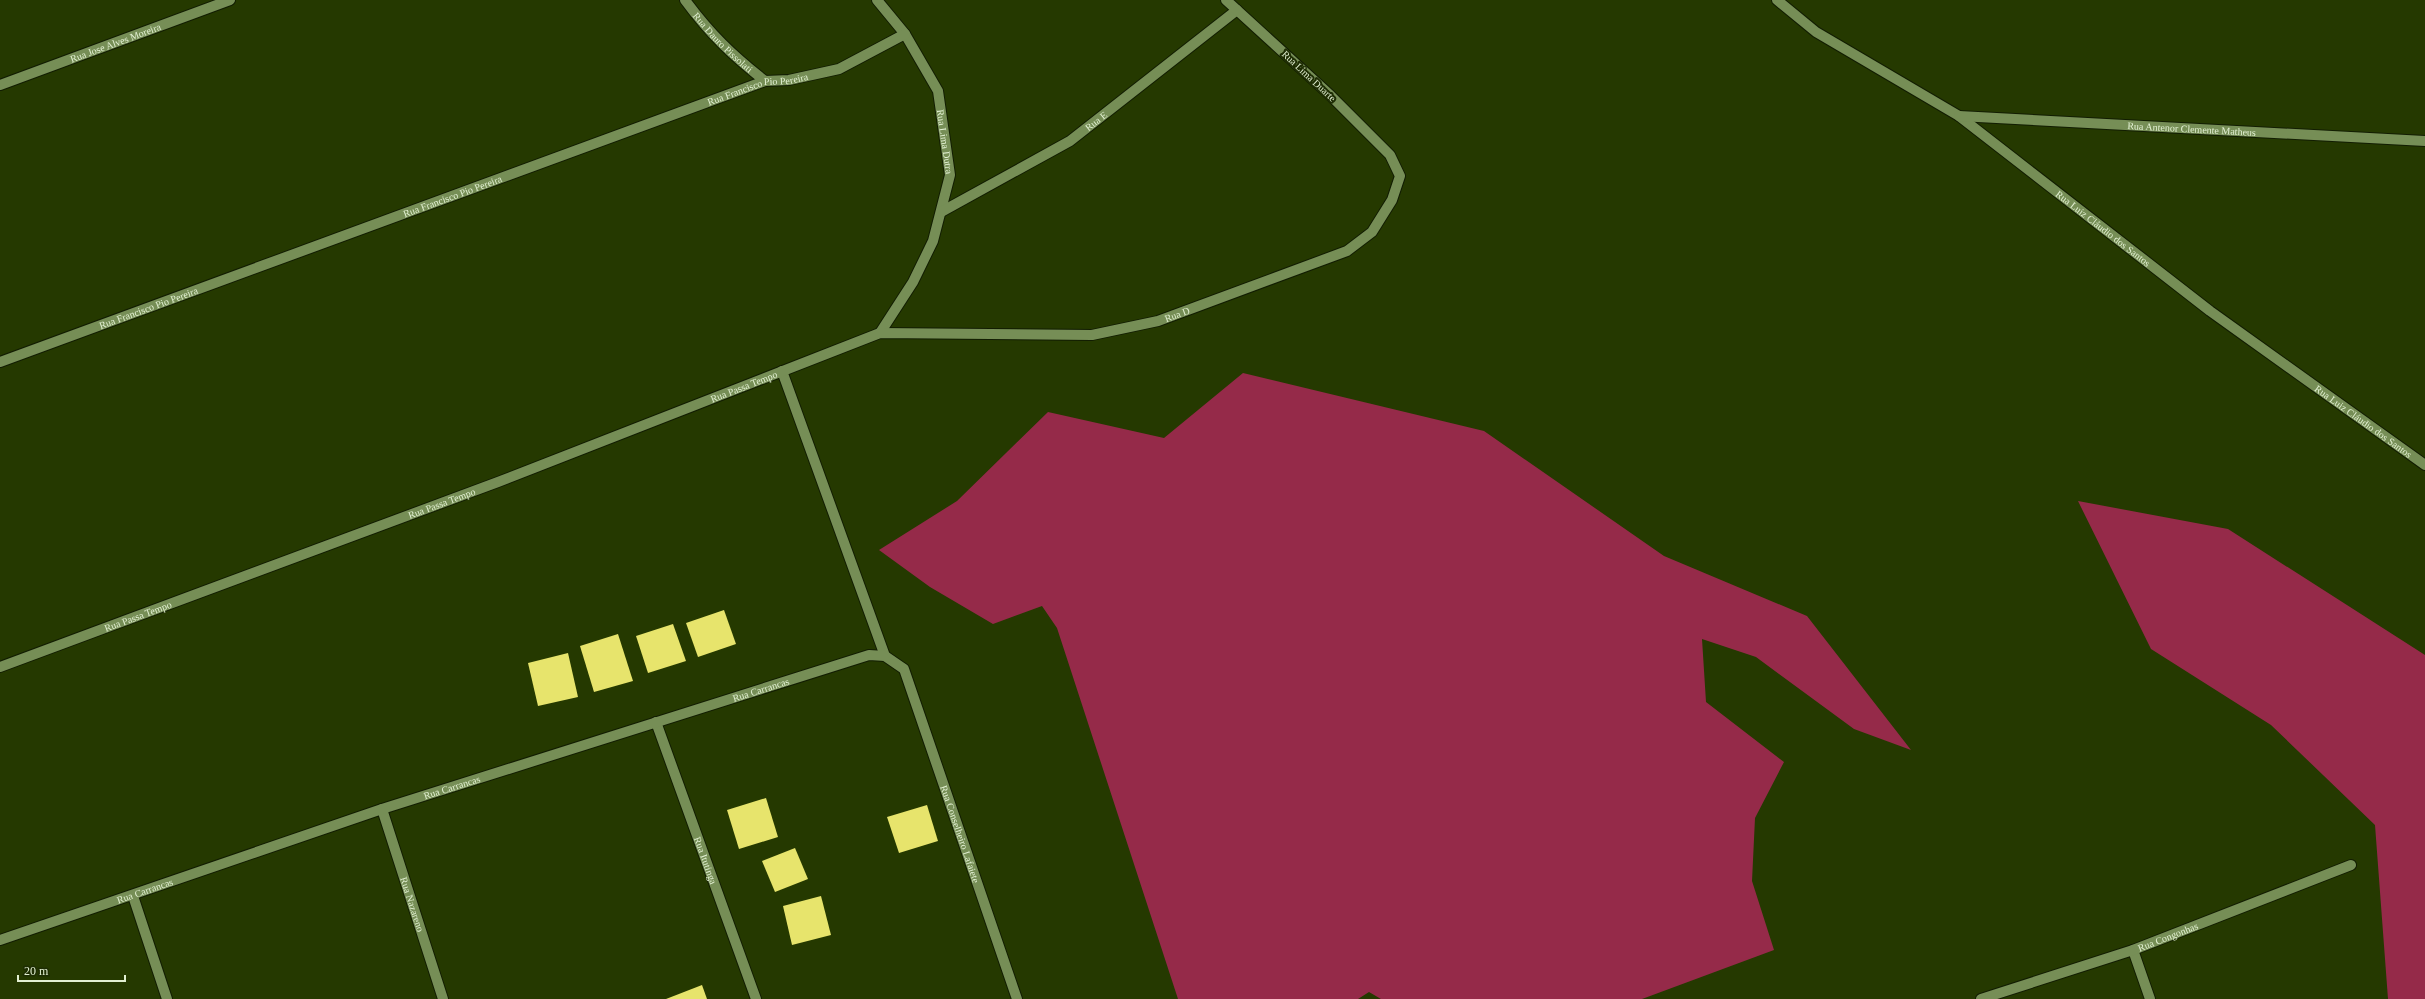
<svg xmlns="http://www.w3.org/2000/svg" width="2425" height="999" viewBox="0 0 2425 999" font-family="'Times New Roman',serif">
  <rect width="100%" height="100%" fill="#253900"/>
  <g fill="#952a49">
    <polygon points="1243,373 1484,431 1664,556 1807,616 1911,750 1854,729 1756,657 1702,639 1706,702 1784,762 1755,818 1752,881 1774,950 1642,999 1381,999 1369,992 1358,999 1178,999 1057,628 1042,606 993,624 930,587 879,550 957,501 1048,412 1164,438"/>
    <polygon points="2078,501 2228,529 2425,655 2425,999 2388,999 2375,825 2271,725 2151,649"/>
  </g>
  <g fill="#e7e46c">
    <polygon points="724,610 736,644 698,657 686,623"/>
    <polygon points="673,624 686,661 648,673 636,636"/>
    <polygon points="618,634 633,681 594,692 580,646"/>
    <polygon points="568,653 578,697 538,706 528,663"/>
    <polygon points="766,798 778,837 739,849 727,810"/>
    <polygon points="927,805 938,841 899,853 887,817"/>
    <polygon points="795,848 808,879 775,892 762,861"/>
    <polygon points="821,896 831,935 792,945 783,906"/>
    <polygon points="702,985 707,999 666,999"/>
  </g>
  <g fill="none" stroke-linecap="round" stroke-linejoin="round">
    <defs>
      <g id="minor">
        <path id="s1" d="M 685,0 C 710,34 732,55 765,81"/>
        <path id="s2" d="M 877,0 L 905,34 L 938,91 L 950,175 L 933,241 L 913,282 L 880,333"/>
        <path id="s3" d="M 1777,0 L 1816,32 L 1959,116 L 2210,311 L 2425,465"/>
        <path id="s4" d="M 0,85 L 230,0"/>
        <path id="s5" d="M 1959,116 L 2425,141"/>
        <path id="s6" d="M 941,212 L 1070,141 L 1237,10"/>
        <path id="s7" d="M 0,362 L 765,81 L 789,80 L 839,69 L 905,34"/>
        <polyline points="782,371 885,656"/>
        <path id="s8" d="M 0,667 L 498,482 L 880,333 L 1092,335 L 1158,321 L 1347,251 L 1372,232 L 1392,200 L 1400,176 L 1390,155 L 1330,95 L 1226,0"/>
        <path id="s9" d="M 656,722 L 756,999"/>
        <path id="s10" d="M 382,809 L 443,999"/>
        <polyline points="133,896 167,999"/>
        <path id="s11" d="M 0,940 L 382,809 L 869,655 L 885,656 L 904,669 L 1017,999"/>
        <polyline points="2133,950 2150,999"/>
        <path id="s12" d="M 1981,999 L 2133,950 L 2351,865"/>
      </g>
    </defs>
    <use href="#minor" stroke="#121d02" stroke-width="12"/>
    <use href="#minor" stroke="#768e56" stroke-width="10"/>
  </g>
  <g text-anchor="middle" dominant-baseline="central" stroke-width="4" stroke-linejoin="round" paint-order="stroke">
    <g font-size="10" fill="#e2f0d2" stroke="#1e2d03">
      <text stroke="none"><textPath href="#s1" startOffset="57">Rua Dauro Pissolati</textPath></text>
      <text stroke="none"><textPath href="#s4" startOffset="123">Rua Jose Alves Moreira</textPath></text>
      <text transform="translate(1309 76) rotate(43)">Rua Lima Duarte</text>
      <text stroke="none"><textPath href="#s7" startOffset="806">Rua Francisco Pio Pereira</textPath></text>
      <text stroke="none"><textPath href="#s6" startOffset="180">Rua E</textPath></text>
      <text stroke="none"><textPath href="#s5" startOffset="233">Rua Antenor Clemente Matheus</textPath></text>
      <text stroke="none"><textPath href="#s2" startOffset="161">Rua Lima Dutra</textPath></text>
      <text stroke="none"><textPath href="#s7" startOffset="482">Rua Francisco Pio Pereira</textPath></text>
      <text stroke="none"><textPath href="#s3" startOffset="399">Rua Luiz Cláudio dos Santos</textPath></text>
      <text stroke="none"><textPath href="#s7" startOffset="158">Rua Francisco Pio Pereira</textPath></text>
      <text stroke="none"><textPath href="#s8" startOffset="1241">Rua D</textPath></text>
      <text stroke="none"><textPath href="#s8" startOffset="795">Rua Passa Tempo</textPath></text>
      <text stroke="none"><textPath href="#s3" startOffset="723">Rua Luiz Cláudio dos Santos</textPath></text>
      <text stroke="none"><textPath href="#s8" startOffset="471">Rua Passa Tempo</textPath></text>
      <text stroke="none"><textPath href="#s8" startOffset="147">Rua Passa Tempo</textPath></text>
      <text stroke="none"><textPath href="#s11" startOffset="801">Rua Carrancas</textPath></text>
      <text stroke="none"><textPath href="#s11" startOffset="477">Rua Carrancas</textPath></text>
      <text stroke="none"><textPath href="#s11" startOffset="1128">Rua Conselheiro Lafaiete</textPath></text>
      <text stroke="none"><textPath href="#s9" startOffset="147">Rua Itutinga</textPath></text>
      <text stroke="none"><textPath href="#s11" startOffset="153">Rua Carrancas</textPath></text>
      <text stroke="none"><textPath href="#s10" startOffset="100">Rua Nazareno</textPath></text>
      <text stroke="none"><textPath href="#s12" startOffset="197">Rua Congonhas</textPath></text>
    </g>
  </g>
  <path d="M18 975v6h107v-6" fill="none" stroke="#e2f0d2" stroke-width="2"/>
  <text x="24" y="975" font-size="12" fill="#e2f0d2" stroke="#1e2d03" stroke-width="3" paint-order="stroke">20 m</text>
</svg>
